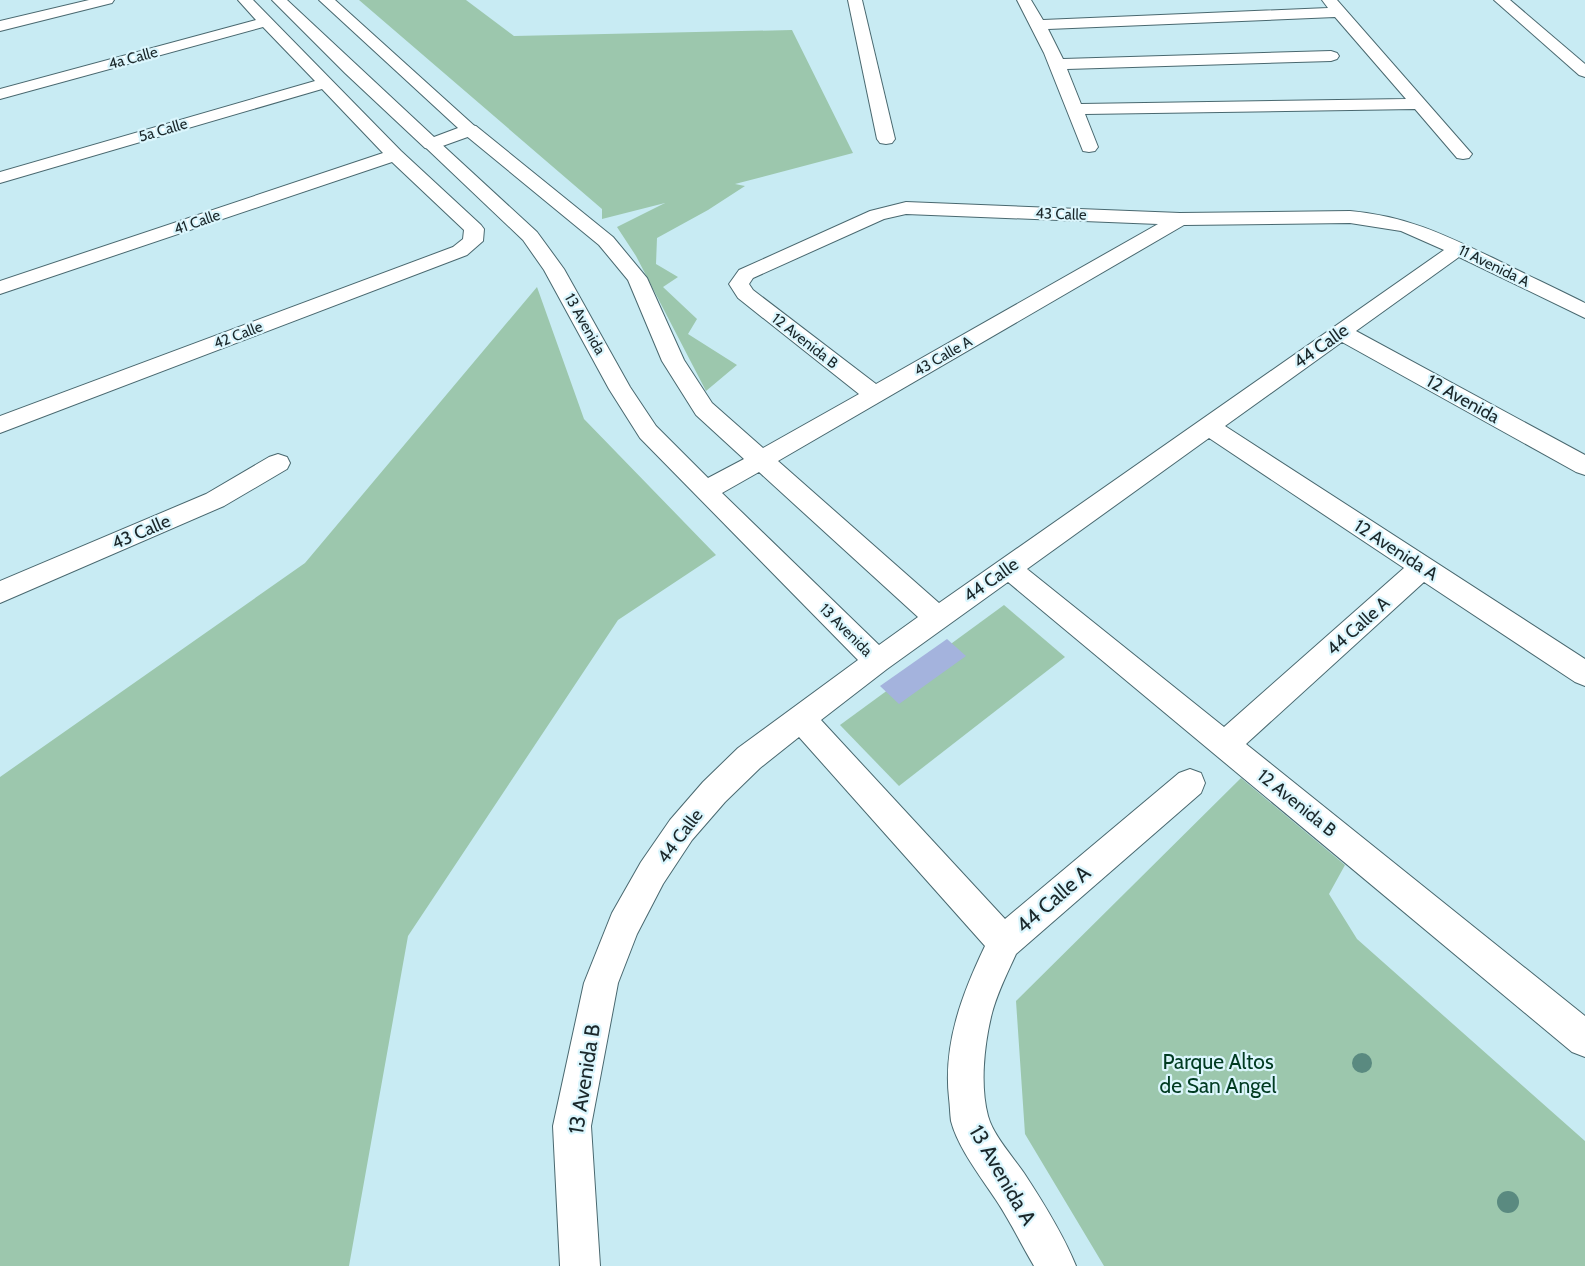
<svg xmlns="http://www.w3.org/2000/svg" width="1585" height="1266" viewBox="0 0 1585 1266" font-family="Cabin,sans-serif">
  <rect width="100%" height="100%" fill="#c8ebf3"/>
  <g fill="#9cc7ad">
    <polygon points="359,0 466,0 514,36 792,30 853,153 735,184 745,186 708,210 657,238 656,264 678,277 663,287 697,319 688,334 737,365 706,391 636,256 617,227 665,203 602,219 602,209"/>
    <polygon points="537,287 584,419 716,555 618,620 408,936 349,1266 0,1266 0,777 305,563"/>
    <polygon points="1004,605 1065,657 899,786 840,725"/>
    <polygon points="1241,778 1345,865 1329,894 1357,939 1585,1141 1585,1266 1104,1266 1025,1134 1016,1001"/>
  </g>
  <polygon fill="#a4b3dd" points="947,639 966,656 899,704 880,686"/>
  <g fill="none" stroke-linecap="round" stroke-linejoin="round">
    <defs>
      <g id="minor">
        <polygon points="89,0 114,0 112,3 0,31 0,21"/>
        <polygon points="238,0 253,0 401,151 481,225 484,229 483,241 467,255 0,433 0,416 453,247 463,239 464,230 392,162 0,294 0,281 383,153 322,89 0,183 0,172 315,81 263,27 0,99 0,89 256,20"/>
        <polygon points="848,0 862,0 895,139 892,143 886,144 880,143 877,139"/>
        <path d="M 1017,0 L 1031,0 L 1043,20 L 1328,8 L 1322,0 L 1337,0 L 1472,154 L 1469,158 L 1463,159 L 1457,158 L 1415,109 L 1085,114 L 1098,147 L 1095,151 L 1089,152 L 1083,151 L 1044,53 ZM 1335,17 L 1406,99 L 1081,104 L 1067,69 L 1331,61 L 1337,59 L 1339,56 L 1337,53 L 1331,51 L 1063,59 L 1048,29 Z"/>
        <polygon points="1494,0 1510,0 1585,64 1585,77 1579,75"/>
        <path d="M 470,125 L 476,126 L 613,237 L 647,278 L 684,360 L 712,403 L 763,448 L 859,394 L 738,298 L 729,284 L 739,270 L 870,211 L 906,202 L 1180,213 L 1350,211 C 1407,216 1445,235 1495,259 C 1525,274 1555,288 1585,303 L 1585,318 L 1459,257 L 1356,331 L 1585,455 L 1585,475 L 1576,472 L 1342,342 L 1225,426 L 1585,659 L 1585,686 L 1575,682 L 1424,582 L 1246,744 L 1585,1016 L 1585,1057 L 1572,1052 L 1008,582 L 887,669 L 821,720 L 1005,919 L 1179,773 L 1190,769 L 1201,773 L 1205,783 L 1201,793 L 1016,954 C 1007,974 996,995 991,1017 C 984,1047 980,1086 988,1116 C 993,1135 1013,1157 1024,1173 C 1043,1202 1063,1234 1076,1266 L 1034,1266 C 1021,1244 1010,1221 996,1200 C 981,1177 958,1148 951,1121 C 950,1114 950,1106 949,1098 C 943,1044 962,994 985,946 L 799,737 L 760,768 L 725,802 L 692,840 L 663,884 L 637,934 L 618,983 L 591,1126 L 600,1266 L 560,1266 L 553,1126 L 584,983 L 612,913 L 641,862 L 670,820 L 703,782 L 738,748 L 858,660 L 640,438 L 609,389 L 544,270 L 523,240 L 422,144 L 425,140 L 431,139 L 437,140 L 537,232 L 564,269 L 630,387 L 656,426 L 708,478 L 744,459 L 696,415 L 662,361 L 628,280 L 599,245 L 464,134 L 461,130 L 464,126 ZM 906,214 L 1158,224 L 876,384 L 753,290 L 749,284 L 753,278 L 884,219 ZM 1350,223 L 1401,231 L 1444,250 L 939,603 L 778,461 L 1184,225 ZM 1209,438 L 1404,568 L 1224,727 L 1027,569 ZM 759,472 L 918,617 L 879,645 L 722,493 Z"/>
        <polygon points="278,454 287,457 290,463 287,469 224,506 0,603 0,581 206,494 269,457"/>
      </g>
      <polygon id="tertiary" points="272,0 287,0 434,137 458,128 319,0 335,0 479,130 476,134 437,148 431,149 425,148 345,73"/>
    </defs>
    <use href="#minor" stroke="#49686f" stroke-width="2"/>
    <use href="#tertiary" stroke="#49686f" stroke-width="2"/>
    <use href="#minor" fill="#fff" fill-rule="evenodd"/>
    <use href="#tertiary" fill="#fff" fill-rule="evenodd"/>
  </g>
  <g fill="#5a8a80">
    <circle cx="1362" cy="1063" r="10"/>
    <circle cx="1508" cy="1202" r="11"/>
  </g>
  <g text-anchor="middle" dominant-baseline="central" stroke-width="4.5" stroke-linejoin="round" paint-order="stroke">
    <g font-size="15" fill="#1a272a" stroke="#dbf6fd">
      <text transform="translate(133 58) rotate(-15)">4a Calle</text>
      <text transform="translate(163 130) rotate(-16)">5a Calle</text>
      <text transform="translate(1061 214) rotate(2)">43 Calle</text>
      <text transform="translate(197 222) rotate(-19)">41 Calle</text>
      <text transform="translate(1494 266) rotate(26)">11 Avenida A</text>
      <text transform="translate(585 324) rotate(61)">13 Avenida</text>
      <text transform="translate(238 335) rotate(-21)">42 Calle</text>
      <text transform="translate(805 341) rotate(38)">12 Avenida B</text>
      <text transform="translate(943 356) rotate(-30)">43 Calle A</text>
      <text transform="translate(846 630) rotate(45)">13 Avenida</text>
    </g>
    <g font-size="18" fill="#1a272a" stroke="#dbf6fd">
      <text transform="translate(1321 346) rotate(-35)">44 Calle</text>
      <text transform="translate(1463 399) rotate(29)">12 Avenida</text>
      <text transform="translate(141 532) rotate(-23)">43 Calle</text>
      <text transform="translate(1396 550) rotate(33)">12 Avenida A</text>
      <text transform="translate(991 580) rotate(-35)">44 Calle</text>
      <text transform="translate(1358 626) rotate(-42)">44 Calle A</text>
      <text transform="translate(1297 803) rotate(39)">12 Avenida B</text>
      <text transform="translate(680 836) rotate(-53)">44 Calle</text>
    </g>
    <g font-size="21" fill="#1a272a" stroke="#dbf6fd">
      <text transform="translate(1053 899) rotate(-41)">44 Calle A</text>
      <text transform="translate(584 1079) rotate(-81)">13 Avenida B</text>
      <text transform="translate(1003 1175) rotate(60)">13 Avenida A</text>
    </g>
    <g font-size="21" fill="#003b21" stroke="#dbf6fd">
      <text x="1218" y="1061">Parque Altos<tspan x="1218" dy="24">de San Angel</tspan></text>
    </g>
  </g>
</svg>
